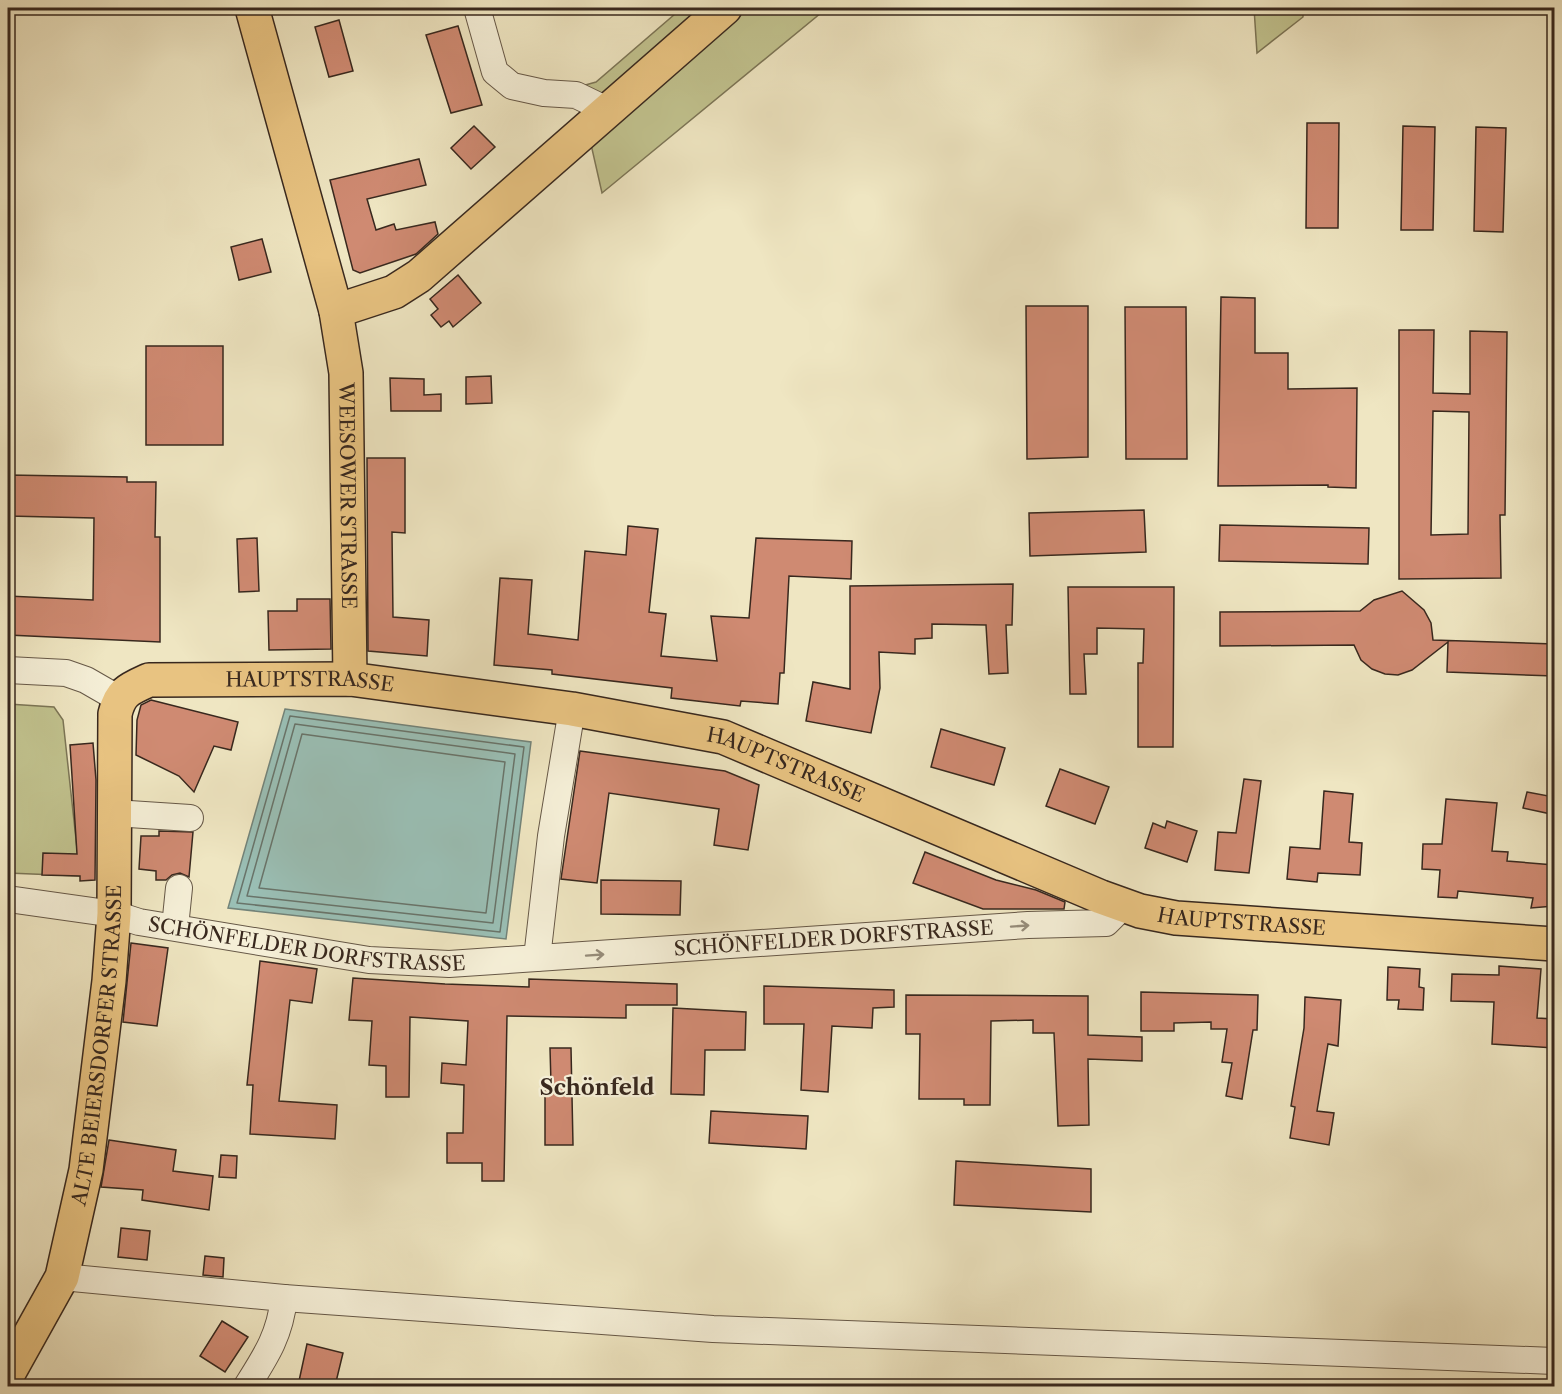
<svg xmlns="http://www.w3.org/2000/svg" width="1562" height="1394" viewBox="0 0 1562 1394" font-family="'Libre Caslon Text',serif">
  <rect width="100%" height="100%" fill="#efe6c2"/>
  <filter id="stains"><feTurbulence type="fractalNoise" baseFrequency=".00333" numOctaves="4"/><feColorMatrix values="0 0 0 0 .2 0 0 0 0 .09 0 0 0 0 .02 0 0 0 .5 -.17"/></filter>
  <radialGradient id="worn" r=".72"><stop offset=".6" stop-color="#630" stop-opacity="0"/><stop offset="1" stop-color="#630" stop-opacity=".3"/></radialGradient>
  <g fill="#c1c28e" stroke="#7c7556" stroke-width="1.5">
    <polygon points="682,8 827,8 602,193 578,87 596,82"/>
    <polygon points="1254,8 1303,8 1303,17 1257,53"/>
    <polygon points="8,704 54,707 63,720 80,876 8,873"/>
  </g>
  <polygon fill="#9abfb5" stroke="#738379" stroke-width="1.5" points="285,709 531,742 506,939 228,908"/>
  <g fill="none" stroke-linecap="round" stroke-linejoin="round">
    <g stroke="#69746a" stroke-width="1.5">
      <polygon points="290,716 524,747 500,932 237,903"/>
      <polygon points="295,724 515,754 493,923 247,896"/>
      <polygon points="302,734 505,762 486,913 259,888"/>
    </g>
  </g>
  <g fill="#cf8a72" stroke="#38281e" stroke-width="1.5" fill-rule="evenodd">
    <polygon points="339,20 353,71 329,77 315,27"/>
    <polygon points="458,26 482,105 451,113 426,35"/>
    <polygon points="1307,123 1339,123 1338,228 1306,228"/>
    <polygon points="474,126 495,147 471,169 451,148"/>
    <polygon points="1403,126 1435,127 1433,230 1401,230"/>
    <polygon points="1476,127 1506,128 1503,232 1474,231"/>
    <polygon points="419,159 426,185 367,199 376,230 394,224 396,230 435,222 438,234 416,254 360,273 353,270 330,180"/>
    <polygon points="262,239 271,272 239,280 231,247"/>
    <polygon points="458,275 481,303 453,327 449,321 441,327 431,315 438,309 430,299"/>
    <polygon points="1221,297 1255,298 1255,353 1288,353 1288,389 1357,388 1356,488 1328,487 1328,485 1218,486"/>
    <polygon points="1026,306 1088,306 1088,457 1027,459"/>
    <polygon points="1125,307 1186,307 1187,459 1126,459"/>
    <path d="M 1399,330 L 1434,330 L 1433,393 L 1470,394 L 1470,331 L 1507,332 L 1505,515 L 1500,515 L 1501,578 L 1399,579 ZM 1433,411 L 1469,412 L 1468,534 L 1431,535 Z"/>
    <rect x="146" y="346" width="77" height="99"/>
    <polygon points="491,376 492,403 466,404 466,377"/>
    <polygon points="390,378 424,379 424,395 441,394 441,411 391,411"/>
    <polygon points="367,458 405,458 405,533 392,532 393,617 429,620 427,656 368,651"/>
    <polygon points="8,475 127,477 127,482 156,482 155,537 160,537 160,642 8,635 8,596 93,600 94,518 8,516"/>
    <polygon points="1144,510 1146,552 1030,556 1029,513"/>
    <polygon points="1220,525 1369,528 1368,564 1219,561"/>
    <polygon points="628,526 658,529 649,612 666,614 661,656 717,661 711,616 749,618 756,538 852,541 851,579 789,576 784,673 780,673 778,704 741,701 740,706 671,698 672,688 552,674 552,670 494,665 500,578 532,580 528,634 578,640 585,551 626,555"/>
    <polygon points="257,538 259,591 239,592 237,539"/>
    <polygon points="1013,584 1012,625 1006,625 1008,673 989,674 986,625 932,624 932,638 915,639 915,654 879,652 880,688 871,733 806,721 813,682 850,689 850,586"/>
    <polygon points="1068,587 1174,587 1173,747 1138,747 1138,663 1143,663 1144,629 1097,628 1097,654 1084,654 1086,694 1070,694"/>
    <polygon points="1402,591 1424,610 1431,623 1433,640 1554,644 1554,676 1447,672 1448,642 1412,670 1398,675 1385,674 1372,669 1361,660 1354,645 1220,646 1220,612 1360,611 1374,600"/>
    <polygon points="297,599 330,599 331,649 269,650 268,611 297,611"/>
    <polygon points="151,700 238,722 231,750 214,746 194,792 179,776 136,755 137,720 141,705"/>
    <polygon points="941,729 1005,748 994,785 931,767"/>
    <polygon points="93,743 96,780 95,880 80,881 80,876 42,875 43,853 77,854 70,745"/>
    <polygon points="580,751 725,771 759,785 748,850 714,845 719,809 609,793 597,883 561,879"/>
    <polygon points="1060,769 1109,787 1095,824 1046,806"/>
    <polygon points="1244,779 1261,781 1249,873 1215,870 1218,832 1236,833"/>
    <polygon points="1324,791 1353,794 1349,842 1362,843 1360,875 1318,873 1317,882 1287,879 1290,847 1320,849"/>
    <polygon points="1527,792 1554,797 1551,814 1523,808"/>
    <polygon points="1446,799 1497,803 1492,851 1508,852 1507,861 1554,865 1554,906 1531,908 1533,898 1458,891 1457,898 1438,897 1440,870 1422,869 1423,844 1442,844"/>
    <polygon points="1167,821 1197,831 1187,862 1145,848 1153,823 1165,828"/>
    <polygon points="159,831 193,832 189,877 180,873 172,875 166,880 156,880 156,871 139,869 141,836 159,836"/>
    <polygon points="925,852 996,880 1036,890 1065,902 1064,909 983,909 913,883"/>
    <polygon points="601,880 681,881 680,915 601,914"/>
    <polygon points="131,943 168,948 157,1026 123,1022"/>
    <polygon points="260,961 317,969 312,1003 290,1000 279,1101 337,1105 335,1139 250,1134 253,1085 247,1085"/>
    <polygon points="1499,966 1541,969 1537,1018 1554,1019 1554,1048 1492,1044 1494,1002 1451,1001 1452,974 1499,975"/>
    <polygon points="1388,967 1420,969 1419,987 1424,988 1423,1010 1398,1009 1399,1000 1387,1000"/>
    <polygon points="353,978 445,984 529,987 529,979 677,984 677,1005 626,1005 626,1018 507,1016 504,1181 482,1181 482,1163 447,1163 447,1133 463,1133 464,1085 441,1083 442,1063 466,1065 468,1021 410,1017 409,1097 386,1097 386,1066 369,1065 372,1021 349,1020"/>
    <polygon points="764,986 894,990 894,1007 873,1008 872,1028 832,1026 828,1092 801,1090 804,1024 764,1024"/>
    <polygon points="1141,992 1258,995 1257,1030 1253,1030 1242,1099 1226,1096 1232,1063 1222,1062 1227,1029 1211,1029 1211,1022 1174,1023 1174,1031 1141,1031"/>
    <polygon points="906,995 1088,996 1088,1035 1142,1037 1142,1061 1088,1059 1089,1125 1058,1126 1054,1033 1033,1033 1033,1020 991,1021 990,1105 964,1105 964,1099 919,1099 920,1034 906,1034"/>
    <polygon points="1305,997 1341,1000 1338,1046 1328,1044 1317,1111 1334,1113 1329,1145 1290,1138 1295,1107 1291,1106 1304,1028"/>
    <polygon points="673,1008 746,1012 745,1050 705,1050 704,1095 671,1094"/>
    <polygon points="550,1048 571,1048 573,1145 545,1145 545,1084 551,1084"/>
    <polygon points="711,1111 808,1116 806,1149 709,1143"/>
    <polygon points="109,1140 176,1150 173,1171 213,1176 209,1210 142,1200 143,1190 101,1187"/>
    <polygon points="221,1155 237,1156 236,1178 219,1177"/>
    <polygon points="956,1161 1091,1169 1091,1212 954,1205"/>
    <polygon points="121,1228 150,1231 147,1260 118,1257"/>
    <polygon points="205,1256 224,1258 223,1277 203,1275"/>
    <polygon points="222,1321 248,1337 225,1372 200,1356"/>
    <polygon points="307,1344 343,1353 335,1386 306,1386 307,1383 299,1381"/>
  </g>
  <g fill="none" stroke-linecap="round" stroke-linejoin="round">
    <defs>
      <g id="minor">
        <polyline points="477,8 495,72 512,86 544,93 576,95 607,110"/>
        <polyline points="8,670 66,673 86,680 119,699"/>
        <polyline points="114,813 190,818"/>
        <path id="s1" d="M 8,899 L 114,914 L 139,922 L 369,960 L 449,964 L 1028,925 L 1106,923 L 1124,905"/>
        <polyline points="175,927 179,888"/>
        <polyline points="537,958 551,836 572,709"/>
        <path d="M 62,1277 L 284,1298 C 280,1335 266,1356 247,1386"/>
        <polyline points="284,1298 713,1329 1554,1361"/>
      </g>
      <g id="major">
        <path id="s2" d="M 252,8 L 336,311 L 346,373 L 350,679"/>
        <polyline points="336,311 394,292 419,276 725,8"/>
        <path id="s3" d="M 8,1374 L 62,1277 L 86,1170 L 109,981 L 114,914 L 115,714 C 120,692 129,689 149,680 L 350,679 L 572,709 L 723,737 L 1101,897 L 1140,911 L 1176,918 L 1554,944"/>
      </g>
    </defs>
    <use href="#minor" stroke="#665847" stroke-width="28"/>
    <use href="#major" stroke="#38281e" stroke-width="36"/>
    <use href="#minor" stroke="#f5efd7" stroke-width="26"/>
    <use href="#major" stroke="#e8c381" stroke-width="33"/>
  </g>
  <defs><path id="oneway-shaft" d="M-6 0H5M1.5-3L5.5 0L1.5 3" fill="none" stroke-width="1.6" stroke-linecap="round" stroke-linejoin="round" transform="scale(1.5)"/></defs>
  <g stroke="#968c7a">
    <use href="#oneway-shaft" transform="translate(1020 926) rotate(-4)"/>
    <use href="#oneway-shaft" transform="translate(595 955) rotate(-4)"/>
  </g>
  <g text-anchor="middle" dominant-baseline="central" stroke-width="4.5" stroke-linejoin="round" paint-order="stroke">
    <g font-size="20" fill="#38281e" stroke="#f5efd7">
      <text stroke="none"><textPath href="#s2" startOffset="500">WEESOWER STRASSE</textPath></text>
      <text stroke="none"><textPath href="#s3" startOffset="890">HAUPTSTRASSE</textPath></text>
      <text stroke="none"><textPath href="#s3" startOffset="1376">HAUPTSTRASSE</textPath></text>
      <text stroke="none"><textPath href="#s3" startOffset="1862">HAUPTSTRASSE</textPath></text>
      <text stroke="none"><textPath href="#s1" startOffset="832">SCHÖNFELDER DORFSTRASSE</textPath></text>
      <text stroke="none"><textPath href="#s1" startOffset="303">SCHÖNFELDER DORFSTRASSE</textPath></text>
      <text stroke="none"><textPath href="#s3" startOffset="346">ALTE BEIERSDORFER STRASSE</textPath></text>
    </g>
    <g font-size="22" font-weight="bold" fill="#38281e" stroke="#f5efd7">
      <text x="597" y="1087">Schönfeld</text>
    </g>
  </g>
  <rect width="1562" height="1394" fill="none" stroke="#efe6c2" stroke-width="30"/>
  <rect x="9" y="9" width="1544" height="1376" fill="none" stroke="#38281e" stroke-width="3"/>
  <rect x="15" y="15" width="1532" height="1364" fill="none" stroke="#38281e" stroke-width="1.5"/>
  <rect width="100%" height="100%" filter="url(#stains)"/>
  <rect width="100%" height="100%" fill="url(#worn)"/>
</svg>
